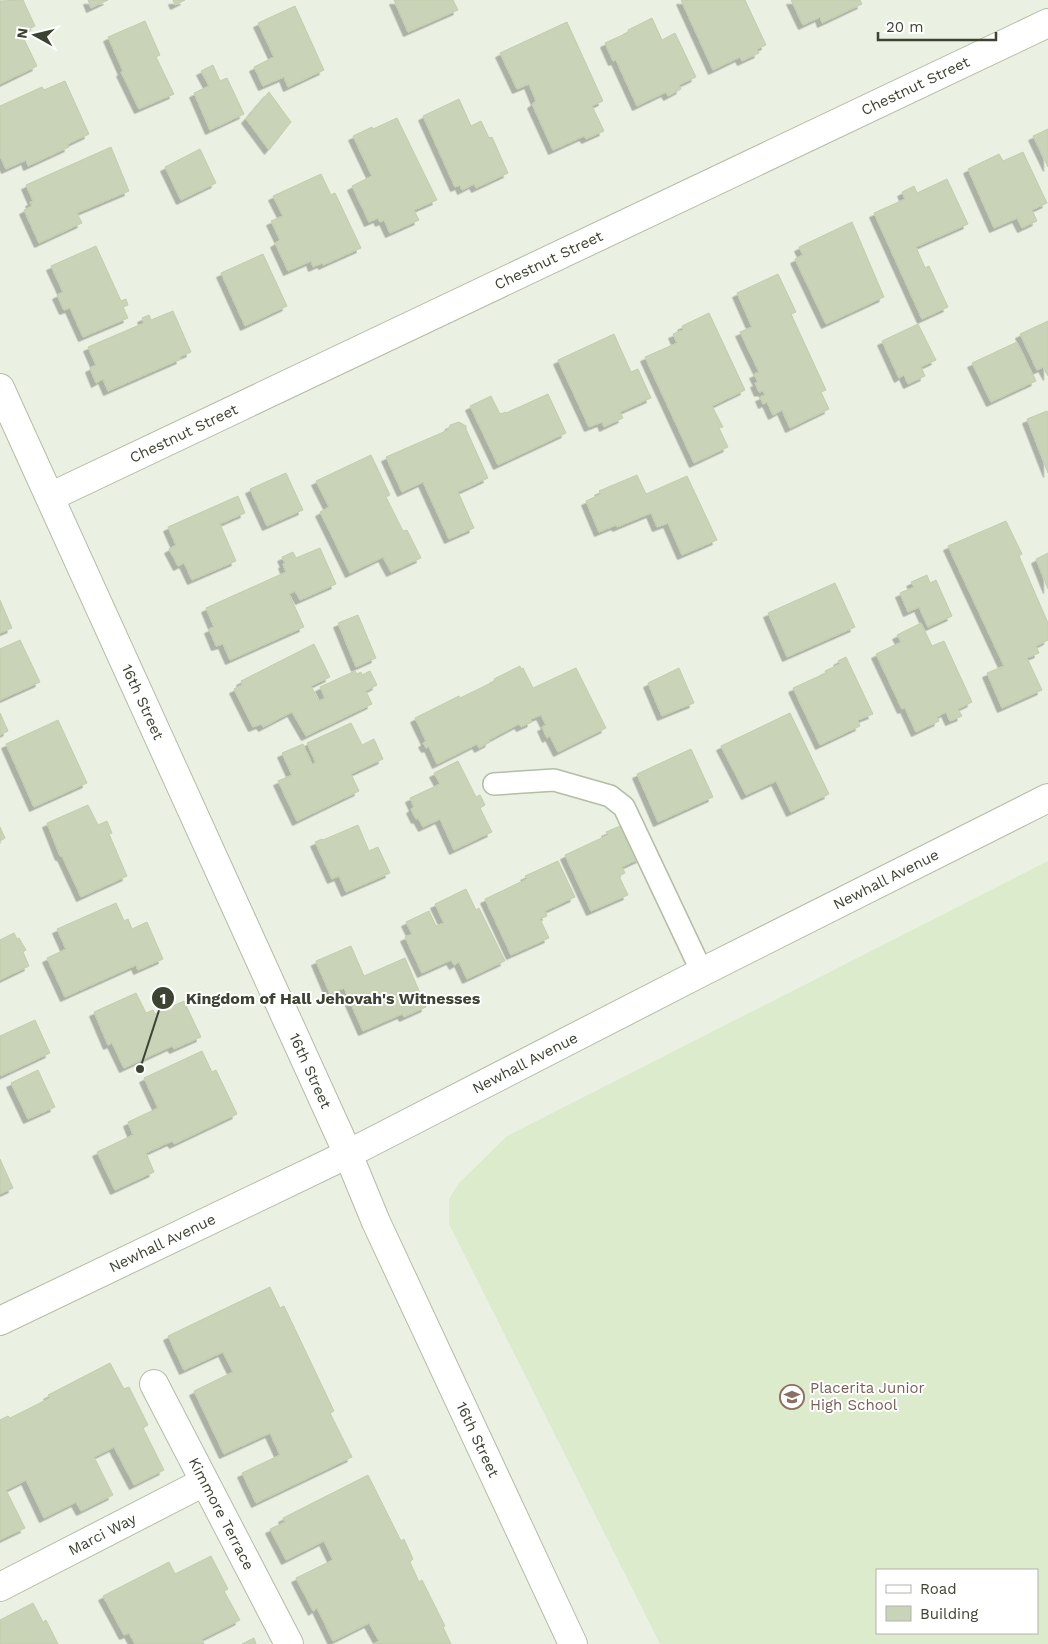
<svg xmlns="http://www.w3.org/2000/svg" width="1048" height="1644" viewBox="0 0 1048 1644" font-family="'Work Sans',sans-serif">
  <defs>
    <filter id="shadow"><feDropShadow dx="-4.5" dy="4.5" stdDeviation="0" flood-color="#0004"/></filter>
  </defs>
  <rect width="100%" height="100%" fill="#eaf1e2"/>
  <path fill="#dcebcb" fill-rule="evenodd" d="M 1048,861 L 1048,1644 L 660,1644 L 449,1224 L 449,1199 L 458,1184 L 507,1136 ZM 877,1570 L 1037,1570 L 1037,1633 L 877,1633 Z"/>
  <g fill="#c9d3b7" stroke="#c1ceaa" filter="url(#shadow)">
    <polygon points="23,0 35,26 21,33 37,66 0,84 0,1"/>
    <polygon points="88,0 108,0 91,8"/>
    <polygon points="173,0 185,0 175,5"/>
    <polygon points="394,0 453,0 458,10 408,32"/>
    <polygon points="681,0 745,0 766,45 757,49 759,53 742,61 740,57 713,70"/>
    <polygon points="791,0 860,0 862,4 822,23 820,17 803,25"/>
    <polygon points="295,6 324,70 288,87 284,77 263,86 254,67 274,57 258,23"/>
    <polygon points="652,18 662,40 675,33 696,77 679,85 681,89 668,96 666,92 637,106 616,60 613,61 605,43 629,32 628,30"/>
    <polygon points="145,21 160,55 156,57 174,94 139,109 121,72 123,71 108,37"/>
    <polygon points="567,22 603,101 592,106 604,131 586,139 584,136 553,150 532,104 536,101 529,84 517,89 500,53"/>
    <polygon points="213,65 220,81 227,78 244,114 210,130 194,93 209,86 201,71"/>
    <polygon points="65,81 89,134 68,144 69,147 28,166 26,160 6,169 0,156 0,106 42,87 44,90"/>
    <polygon points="269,92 291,122 269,150 246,119"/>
    <polygon points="459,99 471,126 481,121 489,138 492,137 508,173 476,188 474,184 462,190 460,185 455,187 423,116"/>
    <polygon points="397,118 437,200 414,210 419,220 390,233 384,220 380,222 378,218 369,222 352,186 372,176 353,136 372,127 373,129"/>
    <polygon points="1048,129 1048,167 1033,136"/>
    <polygon points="111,147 129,191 77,213 82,223 39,243 24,210 32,206 30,202 33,201 26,185"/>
    <polygon points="200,149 216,183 181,200 165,167"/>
    <polygon points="1023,152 1047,203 1032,210 1037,221 1022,228 1017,218 994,228 968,169 999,154 1003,161"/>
    <polygon points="321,174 331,195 335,193 361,248 323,265 322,263 313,267 311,261 288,271 275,243 280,240 271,221 283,216 273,196"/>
    <polygon points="947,179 968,224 916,247 925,268 929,266 948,307 922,319 874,213 905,199 902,192 914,186 917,193"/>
    <polygon points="852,222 884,297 826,324 795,259 803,255 799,247"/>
    <polygon points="96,246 121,301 126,299 128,305 123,307 128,318 83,337 70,308 64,310 57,295 63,292 51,266"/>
    <polygon points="263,254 287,306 245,326 221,273"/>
    <polygon points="778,274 796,312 791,314 826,390 821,392 829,409 790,428 782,410 773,415 767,402 763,404 760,397 765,395 763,391 759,392 755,383 758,382 754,374 759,372 740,332 752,327 737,293"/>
    <polygon points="173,311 191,352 180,357 181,359 108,391 103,379 96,383 90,368 96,365 88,347 144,323 142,318 149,315 151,320"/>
    <polygon points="709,313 745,390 712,406 723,427 719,428 728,447 694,463 645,357 677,343 673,334 683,330 682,326"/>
    <polygon points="1048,321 1048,376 1043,367 1037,370 1020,334"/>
    <polygon points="918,324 936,360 921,367 925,376 908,384 904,375 899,378 882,341"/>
    <polygon points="614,334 631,372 638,369 651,398 620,412 623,418 604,427 602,422 589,427 558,360"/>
    <polygon points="1017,342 1036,381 991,402 972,363"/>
    <polygon points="548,394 566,433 498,465 470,406 491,396 500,414 506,412 506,413"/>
    <polygon points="1047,411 1048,413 1048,473 1027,419"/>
    <polygon points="459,422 466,426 466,429 488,478 458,492 474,528 449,539 423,482 402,492 386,457 448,430 450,425"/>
    <polygon points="371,455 390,495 386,497 403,531 407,530 421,558 391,572 383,557 350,573 320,512 329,507 316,481"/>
    <polygon points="286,473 303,510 267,526 250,489"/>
    <polygon points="637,475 646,494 687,476 717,540 682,555 668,523 657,527 651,513 617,527 616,525 599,532 586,501 601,494 599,491"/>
    <polygon points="238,496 245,513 220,524 236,561 192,580 184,563 178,566 169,549 176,545 168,527"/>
    <polygon points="1006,521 1022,554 1019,556 1048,623 1048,640 1036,646 1039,653 1027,658 1042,690 1002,708 987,673 1004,666 948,546"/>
    <polygon points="320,548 336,584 300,600 295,591 289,594 304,627 230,660 223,644 216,646 209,629 214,627 206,608 286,572 283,564 285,563 282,557 293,552 296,558"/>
    <polygon points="1048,553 1048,589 1036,559"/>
    <polygon points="927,575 930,583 936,580 952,616 928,627 919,607 908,612 900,593 914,587 911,582"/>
    <polygon points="835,583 855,627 787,657 768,613"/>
    <polygon points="0,600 12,628 0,633"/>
    <polygon points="358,615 376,658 356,667 338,623"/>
    <polygon points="921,623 932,646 944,641 972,702 958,709 962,716 950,721 946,712 937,717 939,721 916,732 905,708 902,709 876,654 901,642 897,635"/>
    <polygon points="20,640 40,682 0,700 0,649"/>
    <polygon points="314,644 330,677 311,686 319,701 325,698 320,687 355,671 357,674 361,672 362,675 370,671 377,685 366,691 372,704 306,736 292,712 263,727 261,724 253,727 234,689 242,685 241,681"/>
    <polygon points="846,657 873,714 858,720 860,726 820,745 793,688 826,673 825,671 840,664 838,661"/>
    <polygon points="520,666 521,669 523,668 533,688 576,668 606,728 558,752 550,736 547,738 542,727 546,725 541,715 531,719 532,722 521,727 519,724 489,740 490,742 479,748 477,744 437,764 429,747 426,748 423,743 426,741 415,718 459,696 460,698 495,681 494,679"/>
    <polygon points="679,668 694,703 662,716 648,683"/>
    <polygon points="0,713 8,731 0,735"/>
    <polygon points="790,713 829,794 791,812 776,781 746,795 721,746"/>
    <polygon points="58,720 87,783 34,807 6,744"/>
    <polygon points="351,723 362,745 374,739 383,759 351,774 359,791 297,821 278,781 292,775 282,753 303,744 312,764 316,763 307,743"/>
    <polygon points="691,749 713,797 658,822 637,774"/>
    <polygon points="458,761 476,797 480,795 485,805 480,808 492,832 454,850 440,819 423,827 418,818 416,819 411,809 414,807 410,798 440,784 434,773"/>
    <polygon points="88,805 98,825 107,821 112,833 109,834 127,876 81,897 62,856 60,856 47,823"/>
    <polygon points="625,824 641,858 622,867 625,873 619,876 628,895 591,911 565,855 608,835 606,832"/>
    <polygon points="358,825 369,851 378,847 390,873 346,892 339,876 332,879 315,842 322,839 323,840"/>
    <polygon points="0,827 5,838 0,841"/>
    <polygon points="558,861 575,897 545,911 547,916 540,919 549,938 511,955 485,899 527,879 525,876"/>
    <polygon points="466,889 476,910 479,908 505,961 467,979 459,962 454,965 451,960 422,973 405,937 412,934 406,922 429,911 436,926 444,923 435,904"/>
    <polygon points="116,903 124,921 128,919 132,929 147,922 163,959 138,970 136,965 65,997 47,958 66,949 57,929"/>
    <polygon points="14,933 17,939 19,938 26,950 23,952 29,966 0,980 0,940"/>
    <polygon points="351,946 364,976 405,958 426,1007 404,1017 402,1014 363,1031 344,988 330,994 316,961"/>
    <polygon points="136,993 146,1013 153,1010 155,1014 184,1001 201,1037 174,1049 172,1046 124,1068 112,1043 108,1045 94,1012"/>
    <polygon points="35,1020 50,1053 1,1076 0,1073 0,1036"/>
    <polygon points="202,1051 212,1072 216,1070 237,1114 174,1144 172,1141 146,1153 154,1172 115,1190 97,1152 133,1135 128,1122 158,1108 144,1078"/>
    <polygon points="38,1070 55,1107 28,1119 11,1083"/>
    <polygon points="0,1159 13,1188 0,1194"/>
    <polygon points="270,1287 280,1308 284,1306 334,1411 330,1413 352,1457 256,1503 242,1473 280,1455 270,1433 224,1454 194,1391 233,1372 223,1352 184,1370 168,1336"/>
    <polygon points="110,1363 124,1389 129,1387 148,1425 143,1428 164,1470 134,1485 114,1447 94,1457 113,1495 81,1511 76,1502 44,1518 26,1480 6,1490 25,1528 0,1540 0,1420 8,1416 10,1418 50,1398 48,1395"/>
    <polygon points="368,1475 401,1541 404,1539 413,1559 410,1562 419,1582 422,1580 445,1626 443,1627 451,1644 373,1644 379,1641 369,1623 333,1641 317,1608 313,1611 296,1578 333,1560 324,1541 286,1560 270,1529 285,1522 283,1518"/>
    <polygon points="211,1556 228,1589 224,1591 240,1620 202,1639 204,1644 135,1644 129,1633 124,1635 103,1596 169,1562 175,1574"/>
    <polygon points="33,1603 43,1622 46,1620 58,1644 0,1644 0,1620"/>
    <polygon points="254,1638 256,1644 242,1644"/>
  </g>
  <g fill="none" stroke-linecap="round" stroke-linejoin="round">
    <defs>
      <polyline id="lane" points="494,784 554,780 610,796 624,807 702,972"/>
      <g id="street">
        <path id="s1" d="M 0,388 L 348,1154 L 376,1222 L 573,1644"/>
        <path id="s2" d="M 50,497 L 1048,23"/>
        <path id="s3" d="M 0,1321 L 348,1154 L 702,972 L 1048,798"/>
        <path id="s4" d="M 154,1384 L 289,1644"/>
        <path id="s5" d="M 0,1587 L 204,1482"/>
      </g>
    </defs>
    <use href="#lane" stroke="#b3bda4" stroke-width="24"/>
    <use href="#street" stroke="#b3bda4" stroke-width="30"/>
    <use href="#lane" stroke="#fff" stroke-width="21"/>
    <use href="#street" stroke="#fff" stroke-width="28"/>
  </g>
  <defs>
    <symbol id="school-ring" viewBox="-11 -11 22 22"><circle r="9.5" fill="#fff" stroke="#8d6e63" stroke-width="1.5"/><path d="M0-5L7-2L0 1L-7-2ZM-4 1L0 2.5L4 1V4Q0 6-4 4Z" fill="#8d6e63"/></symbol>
  </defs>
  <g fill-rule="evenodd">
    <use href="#school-ring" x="778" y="1383" width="28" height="28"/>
  </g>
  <g text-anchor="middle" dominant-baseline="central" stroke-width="4" stroke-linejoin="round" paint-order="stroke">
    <g font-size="15" fill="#3d4332" stroke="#fff">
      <text stroke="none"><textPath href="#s2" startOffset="958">Chestnut Street</textPath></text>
      <text stroke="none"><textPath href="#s2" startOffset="552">Chestnut Street</textPath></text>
      <text stroke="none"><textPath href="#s2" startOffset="148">Chestnut Street</textPath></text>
      <text stroke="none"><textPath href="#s1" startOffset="345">16th Street</textPath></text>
      <text stroke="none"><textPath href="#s3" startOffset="990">Newhall Avenue</textPath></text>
      <text stroke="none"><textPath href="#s3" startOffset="585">Newhall Avenue</textPath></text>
      <text stroke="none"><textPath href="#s1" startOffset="750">16th Street</textPath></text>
      <text stroke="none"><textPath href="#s3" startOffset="180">Newhall Avenue</textPath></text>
      <text stroke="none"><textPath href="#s1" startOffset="1155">16th Street</textPath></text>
      <text stroke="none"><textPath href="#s4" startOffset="146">Kimmore Terrace</textPath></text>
      <text stroke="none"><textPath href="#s5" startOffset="115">Marci Way</textPath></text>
    </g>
    <g font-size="15" fill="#785e54" stroke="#fff" text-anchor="start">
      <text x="810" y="1388">Placerita Junior<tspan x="810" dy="17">High School</tspan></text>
    </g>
  </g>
  <path fill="none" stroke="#3d4332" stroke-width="2" d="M140 1069L163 998"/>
  <g fill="#3d4332" stroke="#fff" stroke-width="2">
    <circle cx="140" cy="1069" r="5"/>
    <circle cx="163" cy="998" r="12"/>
  </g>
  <g font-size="15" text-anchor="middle" font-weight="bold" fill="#fff">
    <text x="163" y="1004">1</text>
  </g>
  <g font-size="16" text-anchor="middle" font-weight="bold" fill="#3d4332" stroke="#fff" stroke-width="4" stroke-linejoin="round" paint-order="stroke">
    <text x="333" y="1004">Kingdom of Hall Jehovah's Witnesses</text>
  </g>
  <rect x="876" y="1569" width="162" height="65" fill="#ffffff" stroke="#b1b4ad"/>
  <rect x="886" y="1585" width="25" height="8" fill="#ffffff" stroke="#b1b4ad"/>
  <text x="920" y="1594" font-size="15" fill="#3d4332">Road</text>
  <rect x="886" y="1606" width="25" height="15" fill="#c9d3b7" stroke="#b1b4ad"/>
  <text x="920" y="1619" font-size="15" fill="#3d4332">Building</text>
  <g transform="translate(35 35) rotate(278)" stroke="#ffffff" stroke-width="4" paint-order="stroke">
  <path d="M0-4L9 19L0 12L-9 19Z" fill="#3d4332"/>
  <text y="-8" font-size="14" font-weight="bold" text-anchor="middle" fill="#3d4332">N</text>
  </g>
  <path d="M878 32v8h118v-8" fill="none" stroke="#3d4332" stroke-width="2.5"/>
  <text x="886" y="32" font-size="15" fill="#3d4332" stroke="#ffffff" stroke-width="4" paint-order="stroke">20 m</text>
</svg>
